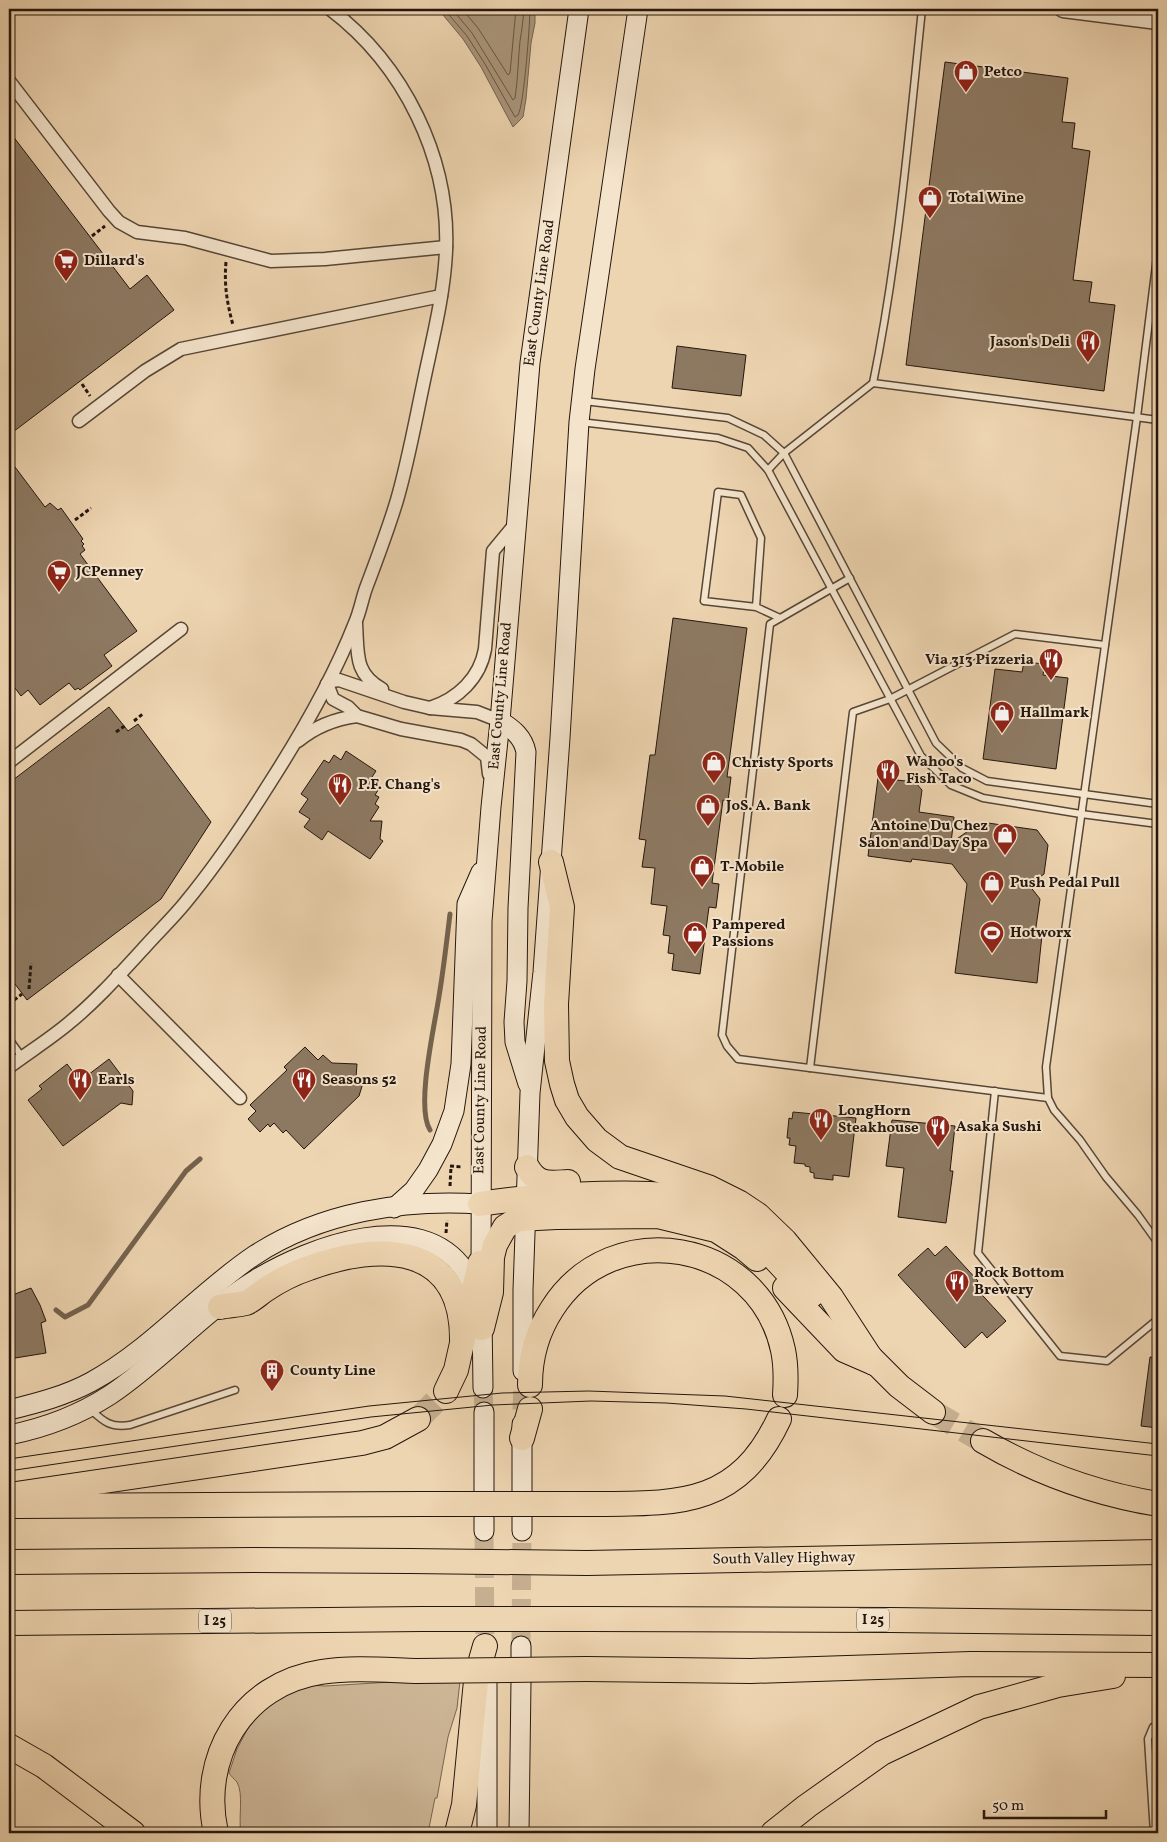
<svg xmlns="http://www.w3.org/2000/svg" width="1167" height="1842" viewBox="0 0 1167 1842" font-family="Vollkorn,serif">
  <rect width="100%" height="100%" fill="#eed5b1"/>
  <filter id="stains"><feTurbulence type="fractalNoise" baseFrequency=".004" numOctaves="4"/><feColorMatrix values="0 0 0 0 .2 0 0 0 0 .09 0 0 0 0 .02 0 0 0 .5 -.17"/></filter>
  <radialGradient id="worn" r=".72"><stop offset=".6" stop-color="#630" stop-opacity="0"/><stop offset="1" stop-color="#630" stop-opacity=".3"/></radialGradient>
  <path fill="#ccb595" stroke="#786651" d="M 392,1681 L 460,1681 L 457,1708 L 448,1737 L 437,1798 L 435,1798 L 428,1833 L 241,1833 C 238,1819 244,1794 237,1782 C 234,1779 231,1776 229,1773 L 237,1749 L 247,1730 L 254,1719 L 274,1701 L 307,1685 L 325,1686 L 391,1682 Z"/>
  <polygon fill="#a99479" stroke="#74624e" points="438,9 535,9 535,23 531,43 526,99 523,117 513,127 481,67 463,39"/>
  <g fill="none" stroke-linecap="round" stroke-linejoin="round">
    <g stroke="#665543" stroke-width="1">
      <path d="M 444,9 L 467,36 L 485,64 L 515,117 C 516,116 517,116 518,115 C 524,106 530,23 530,9"/>
      <path d="M 452,9 L 472,33 L 513,100 L 515,98 C 518,79 518,60 520,41 C 522,30 523,20 524,9"/>
      <polyline points="462,9 478,28 508,75 510,73 516,9"/>
    </g>
    <g stroke="#74624e" stroke-width="5">
      <path d="M 430,1130 C 415,1106 436,1020 440,990 C 444,965 447,939 450,914"/>
      <polyline points="56,1310 65,1317 88,1305 186,1171 200,1159"/>
    </g>
  </g>
  <g fill="#8d7962" stroke="#24160d">
    <polygon points="945,62 1068,78 1062,122 1075,123 1072,148 1090,151 1073,280 1092,282 1089,302 1115,305 1104,391 906,365"/>
    <polygon points="9,131 130,289 147,275 174,310 9,435"/>
    <polygon points="677,346 746,355 741,396 672,388"/>
    <polygon points="9,459 45,507 50,503 58,510 61,508 83,539 81,541 84,544 82,546 85,550 80,554 137,631 104,655 112,666 80,690 78,688 75,690 69,683 40,705 28,690 21,696 9,680"/>
    <polygon points="673,618 747,628 727,777 731,777 728,801 723,800 712,883 719,884 716,908 709,907 700,974 672,970 674,954 668,953 670,936 663,935 667,906 651,904 655,868 642,867 646,840 639,839 650,755 655,755"/>
    <polygon points="1024,662 1045,664 1043,675 1068,678 1056,769 983,759 995,669 1022,672"/>
    <polygon points="109,707 128,731 138,724 211,822 161,899 27,1000 9,976 9,783"/>
    <polygon points="346,751 376,771 370,780 380,787 375,795 379,797 375,804 379,807 370,821 382,821 380,839 383,841 370,859 328,831 322,840 304,827 310,819 299,812 308,799 301,794 324,760 329,763 334,755 341,760"/>
    <polygon points="878,778 915,782 922,790 919,812 954,817 951,843 981,822 1037,830 1048,845 1044,874 1029,885 1040,899 1035,934 1042,935 1037,983 955,973 967,884 952,864 912,859 911,862 868,856"/>
    <polygon points="305,1047 318,1060 323,1055 332,1063 357,1064 356,1077 363,1083 359,1096 304,1149 286,1130 283,1133 274,1123 270,1127 268,1124 260,1132 248,1119 256,1111 250,1105 287,1070 284,1067"/>
    <polygon points="109,1059 133,1091 132,1105 121,1103 63,1146 28,1100 42,1089 39,1086 67,1064 80,1081"/>
    <polygon points="793,1112 856,1118 849,1177 833,1175 833,1180 814,1178 814,1173 810,1172 810,1167 805,1166 805,1164 794,1163 796,1146 789,1145 790,1138 787,1138 789,1118 792,1119"/>
    <polygon points="892,1120 955,1126 950,1171 953,1171 946,1223 898,1217 904,1168 886,1166"/>
    <polygon points="946,1246 978,1281 973,1285 1006,1321 987,1338 982,1332 965,1348 898,1275 928,1248 935,1256"/>
    <polygon points="31,1288 40,1305 46,1321 41,1323 46,1353 9,1359 9,1293 15,1294"/>
    <polygon points="1150,1357 1158,1358 1158,1428 1141,1426"/>
  </g>
  <g fill="none" stroke-linecap="round" stroke-linejoin="round">
    <g stroke="#c6af90" stroke-width="19" stroke-dasharray="19 9" stroke-linecap="butt">
      <polyline points="483,1388 484,1412"/>
      <polyline points="522,1410 523,1385"/>
      <polyline points="484,1531 485,1646"/>
      <polyline points="521,1646 522,1531"/>
    </g>
    <g stroke="#c6af90" stroke-width="24" stroke-dasharray="24 12" stroke-linecap="butt">
      <polyline points="933,1412 983,1441"/>
      <polyline points="418,1419 446,1391"/>
    </g>
    <defs>
      <g id="service">
        <path d="M 922,9 C 909,134 898,260 873,383 L 1158,420"/>
        <polyline points="1158,249 1137,417 1046,1067 1048,1098 1054,1110 1080,1140 1106,1177 1138,1215 1158,1243"/>
        <polyline points="584,401 728,418 764,435 784,453 936,743 962,768 987,781 1158,804"/>
        <polyline points="580,422 718,438 748,448 768,470 921,756 951,785 983,798 1081,814 1158,824"/>
        <polyline points="768,470 784,453 873,383"/>
        <polyline points="850,578 770,624 722,1035 727,1046 738,1059 1048,1098"/>
        <polyline points="756,607 704,601 718,492 741,495 761,538 756,607 780,618"/>
        <polyline points="9,1039 22,1057"/>
        <polyline points="810,1068 853,712 890,699 1015,634 1105,645"/>
        <polyline points="995,1091 978,1253 1060,1356 1107,1361 1158,1319"/>
        <path d="M 91,1410 C 104,1422 111,1428 130,1425 L 235,1390"/>
        <polyline points="1154,1833 1148,1739 1153,1727 1158,1725"/>
      </g>
      <g id="minor">
        <polyline points="9,81 109,211 119,222 137,232 185,238 271,261 325,259 446,247"/>
        <polyline points="79,421 145,371 181,349 441,296"/>
        <path d="M 356,624 C 358,653 354,674 382,689"/>
        <polyline points="327,684 333,699 348,707 357,716 401,729 461,740 471,744 487,757 489,774"/>
        <polyline points="327,684 332,681 339,680 404,702 430,708 477,712 500,721"/>
        <path d="M 430,708 C 458,699 480,678 485,649 L 493,551 L 517,522"/>
        <path d="M 298,741 C 316,726 334,719 357,716"/>
        <polyline points="9,762 181,629"/>
        <polyline points="118,975 240,1098"/>
        <path d="M 9,1067 C 29,1052 50,1039 69,1023 C 96,1001 120,974 143,949 C 157,933 172,919 185,903 C 217,864 244,824 271,781 C 303,731 333,679 355,623 C 360,612 362,599 366,588 C 377,559 388,530 397,500 C 408,462 415,423 423,385 C 432,341 444,296 446,251 C 450,158 404,65 330,9"/>
      </g>
      <polyline id="tertiary" points="1063,9 1158,21"/>
      <g id="secondary">
        <path d="M 500,721 C 513,729 523,737 526,752 L 518,908 L 517,981 L 514,1022 L 515,1042 L 528,1084"/>
        <polyline points="394,1208 414,1190 428,1170 442,1144 454,1111 461,1064 467,904 481,872"/>
        <polyline points="481,1277 482,921 491,807 500,721 530,363 579,9"/>
        <polyline points="482,1315 483,1388"/>
        <polyline points="523,1371 523,1290 530,1093 543,972 551,862 560,738 579,422 585,369 638,9"/>
        <path d="M 9,1410 C 37,1403 65,1396 91,1382 C 152,1349 198,1293 255,1255 C 321,1212 404,1199 480,1204"/>
        <polyline points="484,1412 484,1496"/>
        <path d="M 9,1435 C 44,1428 79,1415 110,1395 C 161,1361 203,1312 255,1280 C 309,1247 420,1204 465,1271 C 470,1278 472,1287 475,1295"/>
        <polyline points="522,1495 522,1424"/>
        <polyline points="484,1518 484,1531"/>
        <polyline points="522,1531 522,1517"/>
        <polyline points="521,1646 521,1659"/>
        <polyline points="487,1681 487,1833"/>
        <polyline points="519,1833 521,1681"/>
      </g>
      <g id="motorway">
        <polyline points="551,862 562,907 556,1004 557,1061 562,1084 567,1100 577,1117 597,1140 620,1157 708,1187 740,1203 758,1215 785,1241 831,1297 874,1363"/>
        <path d="M 527,1167 C 538,1186 549,1183 568,1182"/>
        <path d="M 480,1204 C 518,1198 555,1195 594,1194 C 641,1193 692,1190 733,1219 C 753,1234 770,1254 787,1272 C 795,1280 804,1287 812,1295"/>
        <polyline points="785,1288 844,1350 874,1363"/>
        <path d="M 220,1307 C 228,1305 238,1305 246,1303 C 253,1300 259,1294 265,1290 C 278,1281 294,1273 309,1268 C 380,1242 462,1243 462,1339"/>
        <polyline points="482,1328 491,1292 492,1257 495,1245 505,1227 518,1219 556,1217 658,1216 716,1230 744,1248 757,1259"/>
        <polyline points="864,1351 899,1386 933,1412"/>
        <path d="M 530,1385 C 530,1358 537,1332 552,1309 C 612,1214 759,1239 783,1350 C 786,1364 786,1380 785,1395"/>
        <polyline points="446,1391 456,1370 480,1263"/>
        <polyline points="522,1438 530,1409"/>
        <path d="M 983,1441 C 1036,1472 1097,1494 1158,1504"/>
        <polyline points="9,1495 362,1443 385,1437 418,1419"/>
        <path d="M 584,1504 C 672,1503 736,1511 779,1419"/>
        <polyline points="16,1506 424,1504"/>
        <polyline points="9,1562 252,1560 410,1561"/>
        <polyline points="587,1563 1158,1552"/>
        <polyline points="587,1619 890,1620 1158,1623"/>
        <polyline points="9,1623 422,1619"/>
        <polyline points="481,1660 485,1646"/>
        <polyline points="586,1669 751,1671 971,1664 1158,1665"/>
        <polyline points="9,1746 44,1766 133,1833"/>
        <path d="M 216,1833 C 199,1758 242,1684 321,1672 C 352,1667 385,1670 416,1671"/>
        <polyline points="457,1833 464,1805 476,1681"/>
        <polyline points="773,1833 807,1806 882,1753 979,1707 1058,1685 1113,1676"/>
      </g>
    </defs>
    <use href="#service" stroke="#564636" stroke-width="9"/>
    <use href="#minor" stroke="#564636" stroke-width="15"/>
    <use href="#tertiary" stroke="#564636" stroke-width="19"/>
    <use href="#secondary" stroke="#24160d" stroke-width="21"/>
    <use href="#motorway" stroke="#24160d" stroke-width="26"/>
    <g stroke="#24160d" stroke-width="3" stroke-dasharray="4 2.5" stroke-linecap="butt">
      <polyline points="92,236 105,226"/>
      <path d="M 226,262 C 224,285 227,303 233,325"/>
      <polyline points="82,384 90,396"/>
      <polyline points="75,520 91,508"/>
      <polyline points="134,721 144,713"/>
      <polyline points="116,732 126,725"/>
      <polyline points="29,989 31,963"/>
      <polyline points="9,1004 22,994"/>
      <polyline points="450,1166 462,1167"/>
      <polyline points="450,1186 451,1167"/>
      <polyline points="446,1233 447,1220"/>
    </g>
    <use href="#service" stroke="#f4e4cc" stroke-width="6"/>
    <use href="#minor" stroke="#f4e4cc" stroke-width="12"/>
    <use href="#tertiary" stroke="#f4e4cc" stroke-width="16"/>
    <use href="#secondary" stroke="#f4e4cc" stroke-width="19"/>
    <use href="#motorway" stroke="#eed5b1" stroke-width="24"/>
    <g stroke="#24160d" stroke-width="1">
      <polyline points="9,1459 369,1406 502,1393 589,1391 725,1396 1158,1444"/>
      <polyline points="9,1471 371,1417 493,1405 591,1401 666,1403 746,1409 1158,1456"/>
    </g>
    <defs>
      <g id="motorway-bridge">
        <polyline points="424,1504 584,1504"/>
        <polyline points="410,1561 587,1563"/>
        <polyline points="422,1619 587,1619"/>
        <polyline points="416,1671 586,1669"/>
      </g>
    </defs>
    <use href="#motorway-bridge" stroke="#24160d" stroke-width="26" stroke-linecap="butt"/>
    <use href="#motorway-bridge" stroke="#eed5b1" stroke-width="24"/>
  </g>
  <defs>
    <symbol id="shop-pin" viewBox="-11 -11 22 30"><path d="M0 17L-7.5 6A9.5 9.5 0 1 1 7.5 6Z" fill="#8f2418" stroke="#f4e4cc"/><path d="M-5-2.5h2.3a2.7 3.5 0 0 1 5.4 0H5L5.5 6h-11ZM-1.5-2.5h3a1.5 2.3 0 0 0-3 0Z" fill="#fff"/></symbol>
    <symbol id="supermarket-pin" viewBox="-11 -11 22 30"><path d="M0 17L-7.5 6A9.5 9.5 0 1 1 7.5 6Z" fill="#8f2418" stroke="#f4e4cc"/><path d="M-6-5.5h2.5l.6 2H6L4.5 2H-2.5L-4.4-4H-6ZM-1.5 3.2a1.3 1.3 0 1 0 .1 0ZM3 3.2a1.3 1.3 0 1 0 .1 0Z" fill="#fff"/></symbol>
    <symbol id="restaurant-pin" viewBox="-11 -11 22 30"><path d="M0 17L-7.5 6A9.5 9.5 0 1 1 7.5 6Z" fill="#8f2418" stroke="#f4e4cc"/><path d="M-5-6h1v4h1v-4h1v4h1v-4h1v5L-1.5 .5V6h-2V.5L-5-1ZM5-6V6H3V1.5H1.5Q1.5-4 5-6Z" fill="#fff"/></symbol>
    <symbol id="stadium-pin" viewBox="-11 -11 22 30"><path d="M0 17L-7.5 6A9.5 9.5 0 1 1 7.5 6Z" fill="#8f2418" stroke="#f4e4cc"/><path d="M0-5a6.5 5 0 1 0 0 10a6.5 5 0 1 0 0-10ZM-3.5-1.8h7v3.6h-7Z" fill="#fff"/></symbol>
    <symbol id="building-pin" viewBox="-11 -11 22 30"><path d="M0 17L-7.5 6A9.5 9.5 0 1 1 7.5 6Z" fill="#8f2418" stroke="#f4e4cc"/><path d="M-4-6H4V6H1V3H-1V6H-4ZM-2.5-4.3h1.7v1.8h-1.7ZM.8-4.3h1.7v1.8H.8ZM-2.5-1h1.7V.8h-1.7ZM.8-1h1.7V.8H.8Z" fill="#fff"/></symbol>
  </defs>
  <g fill-rule="evenodd">
    <use href="#shop-pin" x="952" y="58" width="28" height="38"/>
    <use href="#shop-pin" x="916" y="184" width="28" height="38"/>
    <use href="#supermarket-pin" x="52" y="247" width="28" height="38"/>
    <use href="#restaurant-pin" x="1074" y="328" width="28" height="38"/>
    <use href="#supermarket-pin" x="45" y="558" width="28" height="38"/>
    <use href="#restaurant-pin" x="1037" y="646" width="28" height="38"/>
    <use href="#shop-pin" x="988" y="699" width="28" height="38"/>
    <use href="#shop-pin" x="700" y="749" width="28" height="38"/>
    <use href="#restaurant-pin" x="874" y="757" width="28" height="38"/>
    <use href="#restaurant-pin" x="326" y="771" width="28" height="38"/>
    <use href="#shop-pin" x="694" y="792" width="28" height="38"/>
    <use href="#shop-pin" x="991" y="821" width="28" height="38"/>
    <use href="#shop-pin" x="688" y="853" width="28" height="38"/>
    <use href="#shop-pin" x="978" y="869" width="28" height="38"/>
    <use href="#stadium-pin" x="978" y="919" width="28" height="38"/>
    <use href="#shop-pin" x="681" y="920" width="28" height="38"/>
    <use href="#restaurant-pin" x="66" y="1066" width="28" height="38"/>
    <use href="#restaurant-pin" x="290" y="1066" width="28" height="38"/>
    <use href="#restaurant-pin" x="807" y="1106" width="28" height="38"/>
    <use href="#restaurant-pin" x="924" y="1113" width="28" height="38"/>
    <use href="#restaurant-pin" x="943" y="1268" width="28" height="38"/>
    <use href="#building-pin" x="258" y="1357" width="28" height="38"/>
  </g>
  <g text-anchor="middle" dominant-baseline="central" stroke-width="4" stroke-linejoin="round" paint-order="stroke">
    <g fill="#f4e4cc" stroke="#625446" stroke-width="1">
      <rect x="857" y="1608.5" width="32" height="23" rx="4"/>
      <rect x="199" y="1609.5" width="32" height="23" rx="4"/>
    </g>
    <g font-size="14" font-weight="bold" fill="#24160d">
      <text x="873" y="1620">I 25</text>
      <text x="215" y="1621">I 25</text>
    </g>
    <g font-size="15" font-weight="bold" fill="#24160d" stroke="#f4e4cc" text-anchor="start">
      <text x="984" y="72">Petco</text>
      <text x="948" y="198">Total Wine</text>
      <text x="84" y="261">Dillard's</text>
      <text x="1070" y="342" text-anchor="end">Jason's Deli</text>
      <text x="76" y="572">JCPenney</text>
      <text x="1034" y="660" text-anchor="end">Via 313 Pizzeria</text>
      <text x="1020" y="713">Hallmark</text>
      <text x="906" y="762">Wahoo's<tspan x="906" dy="17">Fish Taco</tspan></text>
      <text x="732" y="763">Christy Sports</text>
      <text x="358" y="785">P.F. Chang's</text>
      <text x="726" y="806">JoS. A. Bank</text>
      <text x="988" y="826" text-anchor="end">Antoine Du Chez<tspan x="988" dy="17">Salon and Day Spa</tspan></text>
      <text x="720" y="867">T-Mobile</text>
      <text x="1010" y="883">Push Pedal Pull</text>
      <text x="712" y="925">Pampered<tspan x="712" dy="17">Passions</tspan></text>
      <text x="1010" y="933">Hotworx</text>
      <text x="98" y="1080">Earls</text>
      <text x="322" y="1080">Seasons 52</text>
      <text x="838" y="1111">LongHorn<tspan x="838" dy="17">Steakhouse</tspan></text>
      <text x="956" y="1127">Asaka Sushi</text>
      <text x="974" y="1273">Rock Bottom<tspan x="974" dy="17">Brewery</tspan></text>
      <text x="290" y="1371">County Line</text>
    </g>
    <g font-size="15" fill="#24160d" stroke="#f4e4cc">
      <text transform="translate(540 293) rotate(-82)">East County Line Road</text>
      <text transform="translate(501 696) rotate(-85)">East County Line Road</text>
      <text transform="translate(481 1100) rotate(-89)">East County Line Road</text>
      <text transform="translate(784 1559) rotate(-1)">South Valley Highway</text>
    </g>
  </g>
  <rect width="1167" height="1842" fill="none" stroke="#eed5b1" stroke-width="30"/>
  <rect x="10" y="10" width="1147" height="1822" fill="none" stroke="#24160d" stroke-width="2.5"/>
  <rect x="15" y="15" width="1137" height="1812" fill="none" stroke="#24160d"/>
  <path d="M984 1810v8h122v-8" fill="none" stroke="#24160d" stroke-width="2.5"/>
  <text x="992" y="1810" font-size="15" fill="#24160d" stroke="#f4e4cc" stroke-width="4" paint-order="stroke">50 m</text>
  <rect width="100%" height="100%" filter="url(#stains)"/>
  <rect width="100%" height="100%" fill="url(#worn)"/>
</svg>
